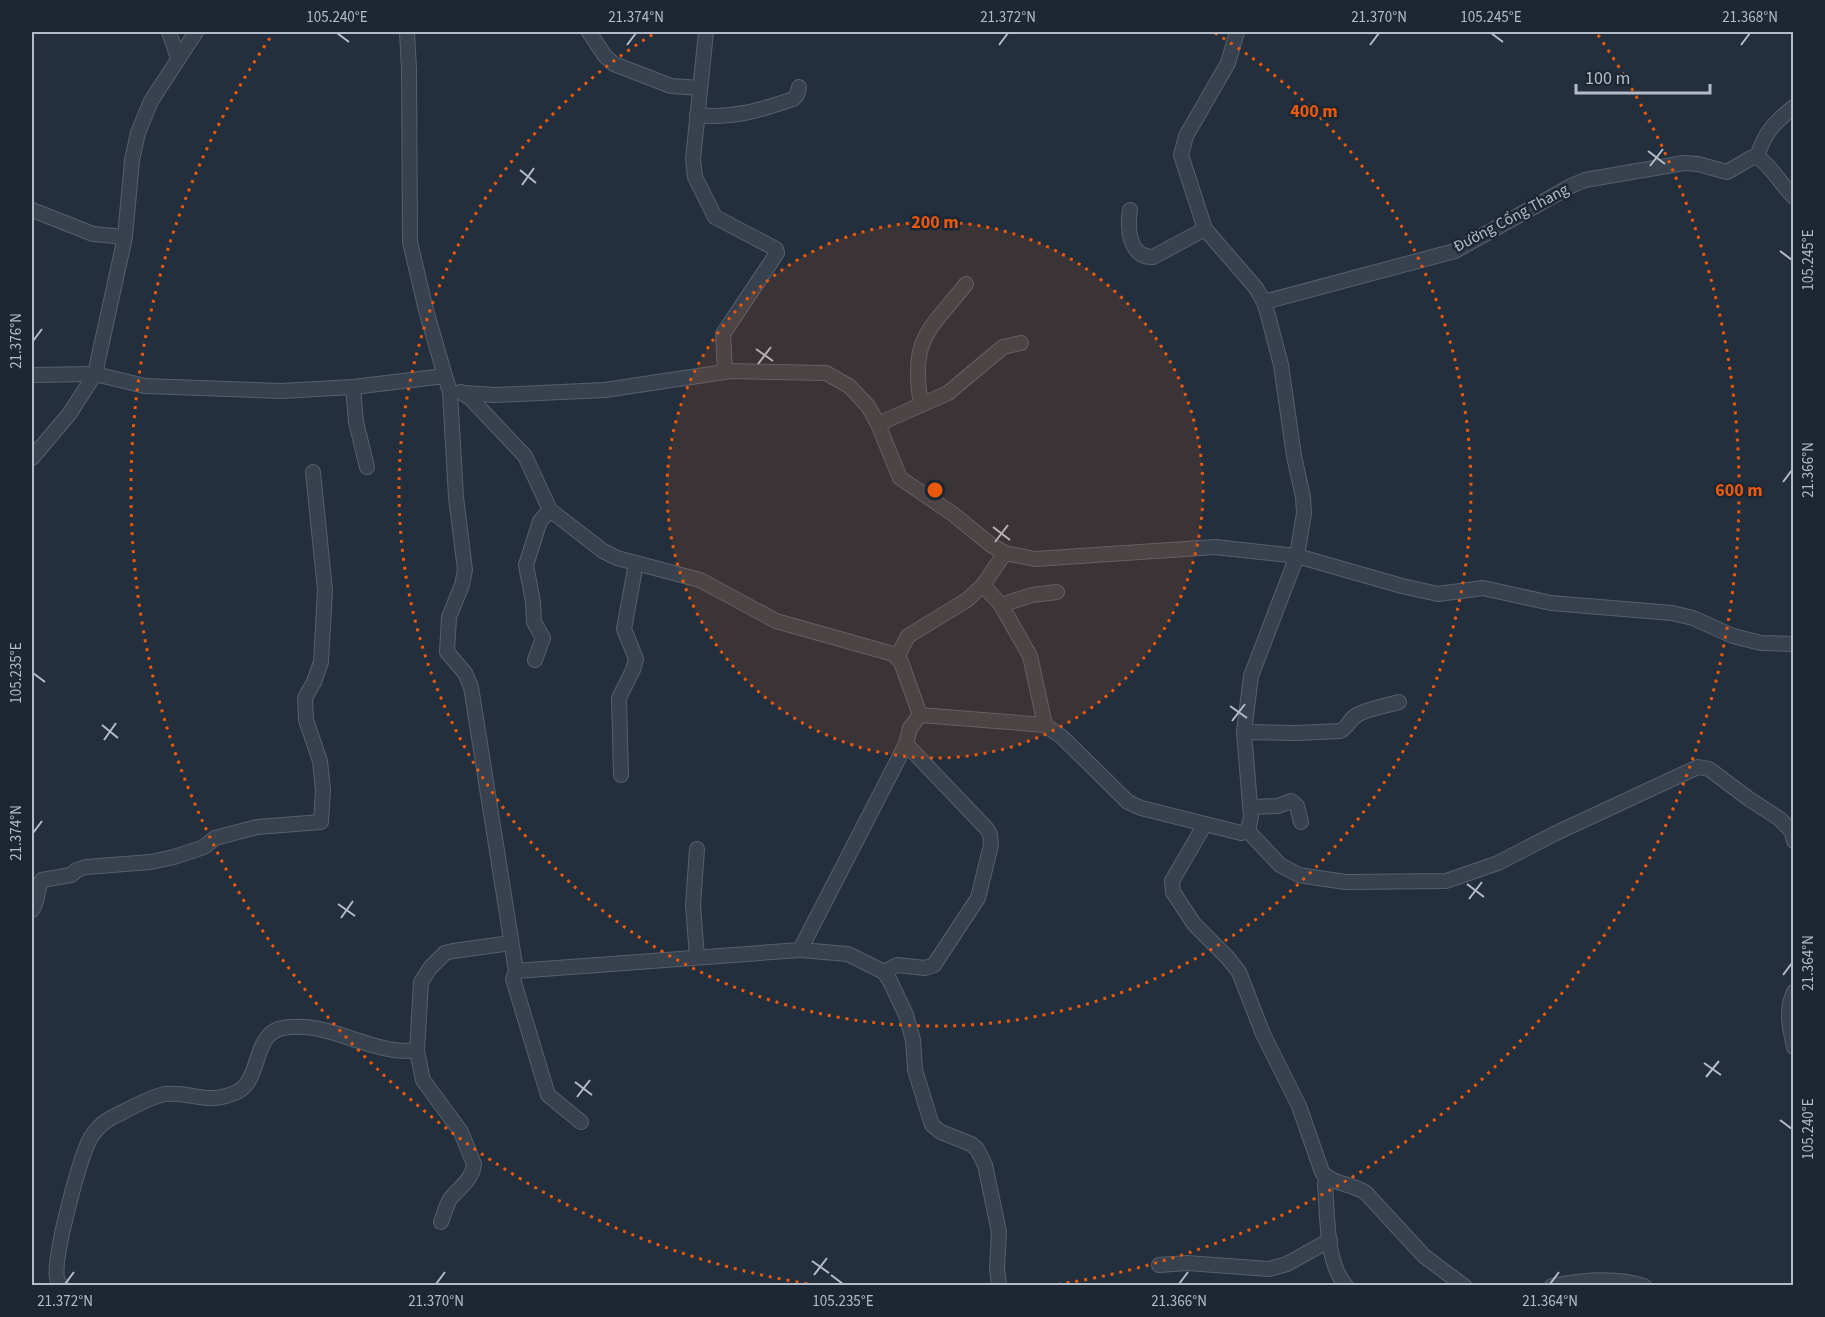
<svg xmlns="http://www.w3.org/2000/svg" width="1825" height="1317" viewBox="0 0 1825 1317" font-family="'Source Sans 3',sans-serif">
  <rect width="100%" height="100%" fill="#242f3e"/>
  <g fill="none" stroke-linecap="round" stroke-linejoin="round">
    <defs>
      <g id="minor">
        <polyline points="169,32 178,58"/>
        <polyline points="196,32 151,101 138,133 132,160 125,237 95,374 145,386 281,391 353,387 445,376 450,392 456,497 465,570 462,585 449,617 447,652 465,673 471,687 516,971 800,950 906,744 910,728 920,715 1045,725 1062,737 1128,802 1141,808 1241,833 1248,831 1251,817 1244,732 1251,676 1297,556 1402,586 1438,594 1483,588 1551,603 1672,613 1693,618 1733,636 1761,643 1794,644"/>
        <polyline points="407,32 409,69 410,242 426,310 445,376"/>
        <polyline points="589,32 605,56 614,64 671,86 700,88"/>
        <polyline points="706,32 693,159 695,177 715,217 776,249 777,253 723,334 725,371"/>
        <path d="M 697,115 C 732,119 761,110 793,99 L 797,95 L 799,87"/>
        <path d="M 1757,157 C 1764,134 1774,122 1794,107"/>
        <path d="M 1757,157 C 1770,164 1782,186 1794,197"/>
        <polyline points="32,210 93,234 125,237"/>
        <path d="M 1130,210 C 1127,228 1129,258 1153,257 L 1205,229"/>
        <polyline points="1264,302 1455,251 1571,186 1585,180 1684,163 1698,164 1727,172 1751,158 1757,157"/>
        <polyline points="32,375 95,374"/>
        <polyline points="353,387 356,422 367,467"/>
        <polyline points="461,392 471,399 525,456 550,510 603,551 617,558 700,580 776,621 893,654 901,662 920,715"/>
        <polyline points="463,393 495,395 605,390 731,371 826,373 849,386 868,406 878,424 900,478 953,514 991,545 1005,553 1035,559 1215,547 1297,556 1304,513 1303,497 1294,456 1281,365 1269,319 1264,302 1256,288 1205,229 1181,155 1186,136 1228,63 1237,32"/>
        <path d="M 921,405 C 910,338 928,332 966,284"/>
        <polyline points="878,424 948,393 1003,347 1021,343"/>
        <polyline points="32,458 70,413 95,374"/>
        <polyline points="983,585 1001,605 1030,656 1045,725"/>
        <polyline points="1001,605 1032,595 1057,592"/>
        <polyline points="897,657 908,636 967,600 983,585 1005,553"/>
        <polyline points="535,660 543,638 534,622 533,602 526,565 540,521 550,510"/>
        <path d="M 1244,732 L 1297,733 L 1340,731 C 1349,727 1349,719 1357,715 C 1369,708 1386,706 1399,702"/>
        <polyline points="621,775 619,698 633,670 636,659 624,629 636,563"/>
        <polyline points="1251,807 1278,806 1291,801 1297,806 1301,822"/>
        <path d="M 1205,824 L 1172,881 L 1173,892 L 1194,924 L 1228,958 L 1239,972 L 1263,1034 L 1299,1106 L 1322,1172 C 1333,1185 1352,1183 1366,1193 L 1424,1256 L 1464,1286"/>
        <polyline points="1248,831 1280,865 1299,875 1345,882 1446,881 1498,863 1554,834 1698,767 1709,769 1749,799 1780,819 1792,832 1794,841"/>
        <path d="M 32,910 C 39,901 36,890 42,880 L 71,875 L 77,870 L 86,867 L 151,862 L 174,857 L 204,847 L 215,838 L 257,827 L 321,822 L 323,790 L 320,761 L 306,720 L 305,698 L 314,682 L 321,662 L 325,590 L 313,472"/>
        <polyline points="800,950 848,954 884,972 890,981 906,1015 913,1040 915,1070 932,1125 941,1132 971,1144 977,1149 985,1165 999,1232 997,1268 999,1286"/>
        <polyline points="697,957 693,905 697,849"/>
        <polyline points="516,971 513,979 548,1095 581,1122"/>
        <polyline points="884,972 897,965 925,968 934,965 978,898 991,845 990,834 987,829 906,744"/>
        <path d="M 1794,992 C 1785,1011 1790,1028 1794,1047"/>
        <path d="M 1326,1177 L 1325,1185 C 1328,1216 1325,1261 1346,1286"/>
        <path d="M 441,1222 C 444,1215 446,1206 450,1199 C 459,1188 473,1179 474,1164 L 461,1132 L 423,1080 L 417,1051 L 421,982 L 430,968 L 445,953 L 453,951 L 511,943"/>
        <polyline points="1159,1265 1187,1263 1269,1269 1287,1264 1330,1240"/>
        <path d="M 62,1286 C 58,1282 58,1283 57,1278 C 53,1257 80,1156 91,1137 C 97,1128 105,1120 115,1116 C 130,1109 149,1097 165,1094 C 192,1091 206,1106 237,1092 C 262,1080 252,1033 283,1028 C 322,1021 357,1045 394,1050 C 402,1051 410,1051 417,1051"/>
        <path d="M 1552,1286 C 1581,1280 1616,1277 1644,1286"/>
      </g>
    </defs>
    <use href="#minor" stroke="#565f6c" stroke-width="16"/>
    <use href="#minor" stroke="#38414e" stroke-width="14"/>
  </g>
  <path fill="none" stroke="#b4bcc9" stroke-width="2" d="M 337,33 L 349,42M 1491,33 L 1503,42M 627,45 L 636,33M 999,45 L 1008,33M 1370,45 L 1379,33M 1741,45 L 1750,33M 1648,151 L 1665,164M 1650,166 L 1663,149M 520,170 L 536,183M 522,185 L 534,168M 1780,251 L 1792,260M 33,341 L 42,329M 756,349 L 773,361M 758,364 L 771,347M 1783,482 L 1792,470M 993,527 L 1010,540M 995,542 L 1008,525M 33,673 L 45,682M 1230,706 L 1247,718M 1232,721 L 1245,704M 102,725 L 118,738M 104,740 L 116,723M 33,833 L 42,821M 1467,884 L 1484,897M 1469,899 L 1482,882M 338,904 L 355,916M 341,918 L 353,901M 1783,975 L 1792,963M 1704,1063 L 1721,1075M 1706,1077 L 1719,1061M 575,1082 L 592,1095M 577,1097 L 590,1080M 1780,1120 L 1792,1129M 812,1261 L 829,1273M 814,1275 L 827,1258M 831,1275 L 843,1284M 65,1284 L 74,1272M 436,1284 L 445,1272M 1179,1284 L 1188,1272M 1550,1284 L 1559,1272"/>
  <circle cx="935" cy="490" r="268" fill="#e8590c" fill-opacity=".12"/>
  <g fill="none" stroke="#e8590c" stroke-width="3" stroke-dasharray="3 6">
    <circle cx="935" cy="490" r="268"/>
    <path d="M1215 33A536 536 0 1 1 655 33"/>
    <path d="M816 1285A804 804 0 0 1 272 35M1598 35A804 804 0 0 1 1054 1285"/>
  </g>
  <g text-anchor="middle" dominant-baseline="central" stroke-width="5" stroke-linejoin="round" paint-order="stroke">
    <g font-size="16" fill="#b4bcc9" stroke="#1d2633">
      <text transform="translate(1511 218) rotate(-28)">Đường Cổng Thang</text>
    </g>
  </g>
  <circle cx="935" cy="490" r="9" fill="#e8590c" stroke="#1d2633" stroke-width="3"/>
  <g font-size="18" text-anchor="middle" font-weight="bold" fill="#e8590c" stroke="#1d2633" stroke-width="5" stroke-linejoin="round" paint-order="stroke">
    <text x="1314" y="117">400 m</text>
    <text x="935" y="228">200 m</text>
    <text x="1739" y="496">600 m</text>
  </g>
  <rect width="1825" height="1317" fill="none" stroke="#1d2633" stroke-width="66"/>
  <path d="M1576 84v9h134v-9" fill="none" stroke="#b4bcc9" stroke-width="3"/>
  <text x="1585" y="84" font-size="18" fill="#b4bcc9" stroke="#1d2633" stroke-width="4.5" paint-order="stroke">100 m</text>
  <rect x="33" y="33" width="1759" height="1251" fill="none" stroke="#b4bcc9" stroke-width="2"/>
  <g font-size="15" text-anchor="middle" fill="#b4bcc9">
    <text x="337" y="22">105.240°E</text>
    <text x="636" y="22">21.374°N</text>
    <text x="1008" y="22">21.372°N</text>
    <text x="1379" y="22">21.370°N</text>
    <text x="1491" y="22">105.245°E</text>
    <text x="1750" y="22">21.368°N</text>
    <text transform="translate(1808 260) rotate(-90)" y="5">105.245°E</text>
    <text transform="translate(16 341) rotate(-90)" y="5">21.376°N</text>
    <text transform="translate(1808 470) rotate(-90)" y="5">21.366°N</text>
    <text transform="translate(16 673) rotate(-90)" y="5">105.235°E</text>
    <text transform="translate(16 833) rotate(-90)" y="5">21.374°N</text>
    <text transform="translate(1808 963) rotate(-90)" y="5">21.364°N</text>
    <text transform="translate(1808 1129) rotate(-90)" y="5">105.240°E</text>
    <text x="65" y="1306">21.372°N</text>
    <text x="436" y="1306">21.370°N</text>
    <text x="843" y="1306">105.235°E</text>
    <text x="1179" y="1306">21.366°N</text>
    <text x="1550" y="1306">21.364°N</text>
  </g>
</svg>
